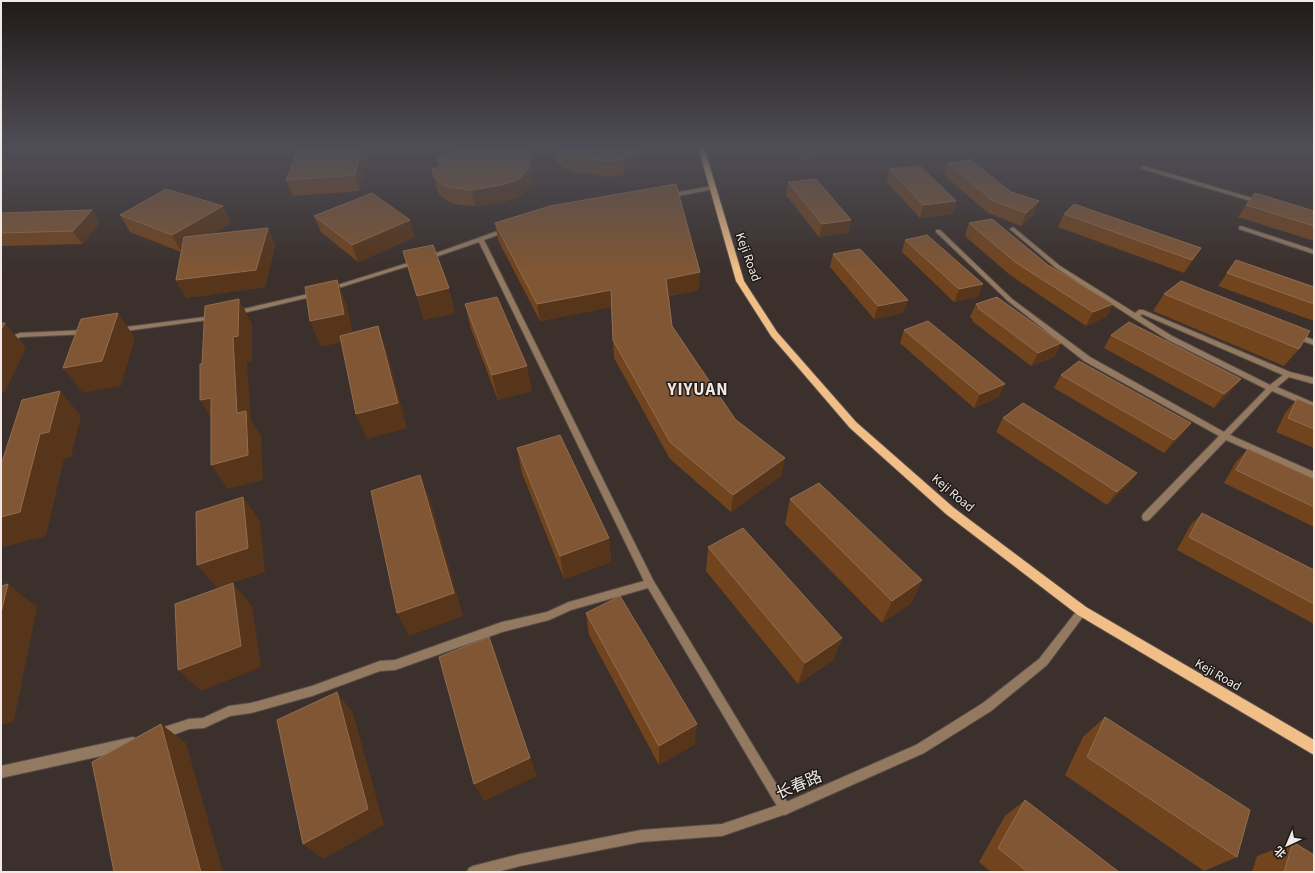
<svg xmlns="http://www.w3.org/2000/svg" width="1315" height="873" viewBox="0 0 1315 873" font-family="'Source Sans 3','Noto Sans SC',sans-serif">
  <rect width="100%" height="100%" fill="#3b302c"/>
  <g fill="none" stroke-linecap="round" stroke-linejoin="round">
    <defs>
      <g id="service">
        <polygon points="1305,147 1314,148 1314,152 1305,148"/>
        <polygon points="1144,166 1262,201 1263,202 1258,203 1142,169 1141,168"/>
        <polygon points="1241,226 1314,250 1314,254 1239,229 1239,227"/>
        <path d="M 1013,227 L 1060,266 L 1135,313 L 1139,310 L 1143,310 L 1290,372 L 1314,378 L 1314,384 L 1289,377 L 1277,387 L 1314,403 L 1314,409 L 1272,391 L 1230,435 L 1314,472 L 1314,479 L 1226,440 L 1149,520 L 1146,521 L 1143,520 L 1142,517 L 1143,514 L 1219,436 L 1084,361 L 1008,301 L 936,232 L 936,230 L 940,230 L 1012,299 L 1090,357 L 1224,432 L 1266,389 L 1168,340 L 1133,318 L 1056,268 L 1011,230 L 1010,229 ZM 1142,314 L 1283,375 L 1270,385 L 1172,336 L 1140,316 Z"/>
        <polygon points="1294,334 1298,334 1314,340 1314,345 1294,338 1293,336"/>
      </g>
      <g id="minor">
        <polygon points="712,186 714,187 714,189 668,198 665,196 668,194"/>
        <polygon points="506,228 508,229 508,231 484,240 653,580 789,805 791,809 789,813 785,815 781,813 648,588 571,610 549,620 502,632 395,670 380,671 312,696 251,713 230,716 204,728 189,729 159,740 155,738 153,734 155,730 189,719 203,718 229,706 251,703 312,686 380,661 395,660 502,622 547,612 569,602 644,581 479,242 418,263 332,290 330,291 327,289 328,288 414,261"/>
        <polygon points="317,292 319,293 319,295 235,315 232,313 235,311"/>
        <polygon points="213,316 216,318 215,319 118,332 115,330 118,328"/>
        <polygon points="86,330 88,330 89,332 88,334 21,337 1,344 1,340 20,333"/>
        <polygon points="133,737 137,739 139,743 137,747 133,749 1,778 1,766"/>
      </g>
      <polygon id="tertiary" points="1082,607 1085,608 1087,611 1085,614 1047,665 991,711 924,753 789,813 722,836 641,842 520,866 497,872 467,872 469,868 473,866 520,854 641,830 722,824 784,803 916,745 983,703 1039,659 1079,608"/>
      <polygon id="primary" points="698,147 704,147 744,281 777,332 856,422 954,508 1086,607 1314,740 1314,755 1078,615 946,514 850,428 771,336 736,281"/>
    </defs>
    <use href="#service" stroke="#584e4a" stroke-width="2"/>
    <use href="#minor" stroke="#584e4a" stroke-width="2"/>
    <use href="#tertiary" stroke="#584e4a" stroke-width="2"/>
    <use href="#primary" stroke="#584e4a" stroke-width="2"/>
    <use href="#service" fill="#92795f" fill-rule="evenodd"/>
    <use href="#minor" fill="#92795f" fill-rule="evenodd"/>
    <use href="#tertiary" fill="#92795f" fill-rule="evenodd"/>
    <use href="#primary" fill="#f1be87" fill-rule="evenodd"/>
  </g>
  <g fill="#72441e">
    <polygon points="352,147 363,147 367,162 360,191 293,196 286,180"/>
    <polygon points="554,147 637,147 639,151 640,167 624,175 608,177 576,172 564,168 557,163 555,158"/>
    <polygon points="789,147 831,147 829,156 802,160"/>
    <polygon points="877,147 913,147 911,153 886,156"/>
    <polygon points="948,163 1034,214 1021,226 988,213 944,175"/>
    <polygon points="440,166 533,176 532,184 521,195 505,202 475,206 459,205 449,202 443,198 438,193 432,169"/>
    <polygon points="889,169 956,201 952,214 920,218 886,181"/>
    <polygon points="788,182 851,220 848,233 819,237 786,195"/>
    <polygon points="1246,205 1314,211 1314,241 1238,217"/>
    <polygon points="223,206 231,223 212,234 268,228 275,245 265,287 186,298 176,280 181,252 130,232 120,215"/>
    <polygon points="1,213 100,223 82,244 1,246"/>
    <polygon points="1064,214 1201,248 1184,273 1058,227"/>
    <polygon points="314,216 415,237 358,262 321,232"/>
    <polygon points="495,223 699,290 669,296 672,326 735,419 782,475 731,512 670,459 614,358 611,307 540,321 498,240"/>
    <polygon points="969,223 1113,304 1106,317 1086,326 1010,275 965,236"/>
    <polygon points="905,240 983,284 978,297 954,302 902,252"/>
    <polygon points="403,251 455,313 424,320"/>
    <polygon points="833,254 908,300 903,313 874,319 830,267"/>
    <polygon points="1236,260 1314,287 1314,321 1218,286"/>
    <polygon points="1164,294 1299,349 1284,366 1153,311"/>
    <polygon points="465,304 532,391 498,400 471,329"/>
    <polygon points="976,304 1061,343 1054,357 1031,366 972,321 973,320 970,317"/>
    <polygon points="904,330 999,397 974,408 900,343"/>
    <polygon points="1111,335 1241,379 1230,392 1214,408 1104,348"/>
    <polygon points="1061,375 1191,423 1181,436 1164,453 1054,388"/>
    <polygon points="1297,399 1314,406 1314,448 1276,432 1285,413"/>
    <polygon points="1003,418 1137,473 1127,486 1107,505 996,432"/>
    <polygon points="517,448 609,538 611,562 564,579 522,473"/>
    <polygon points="1248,449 1314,479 1314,527 1224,483 1236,462"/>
    <polygon points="790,499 922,580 911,603 882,623 785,524"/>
    <polygon points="1202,513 1314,570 1314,624 1177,550 1190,526"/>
    <polygon points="708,547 842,638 833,660 798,684 706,571"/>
    <polygon points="586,613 695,744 659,765 589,635"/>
    <polygon points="1105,717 1237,857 1204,871 1065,775 1083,737"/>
    <polygon points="1025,800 1119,872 991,872 979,862 1005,816"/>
    <polygon points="1293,842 1314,872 1252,872 1257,856"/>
  </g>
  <g fill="#57351b">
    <polygon points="362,147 367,162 360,191 355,175"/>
    <polygon points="816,147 831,147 829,156 802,160 803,148"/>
    <polygon points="888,147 913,147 911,153 886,156"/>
    <polygon points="529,149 533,176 532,184 521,195 505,202 475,206 471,190"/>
    <polygon points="639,151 640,167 624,175 623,159"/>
    <polygon points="956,201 952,214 920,218 923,205"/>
    <polygon points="1039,201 1034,214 1021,226 1026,213"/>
    <polygon points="223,206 231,223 181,252 172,235"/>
    <polygon points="92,210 100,223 82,244 73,231"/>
    <polygon points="410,220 415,237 358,262 352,245"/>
    <polygon points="851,220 848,233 819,237 822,224"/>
    <polygon points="268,228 275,245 265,287 186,298 176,280"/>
    <polygon points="1201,248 1193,261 1184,273 1192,260"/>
    <polygon points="700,272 699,290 666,296 666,279"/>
    <polygon points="337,280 347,305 354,339 321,347 310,321"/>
    <polygon points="983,284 978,297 954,302 959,289"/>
    <polygon points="449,288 455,313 424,320 417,296"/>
    <polygon points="611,290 612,307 540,321 537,304"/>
    <polygon points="239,299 252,324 252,361 247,362 251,420 261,436 263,480 228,489 211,465 237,413 233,337"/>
    <polygon points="908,300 903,313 874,319 878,306"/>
    <polygon points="1113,304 1106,317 1086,326 1093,312"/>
    <polygon points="118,313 135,338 121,386 83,393 63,368"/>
    <polygon points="5,323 26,348 5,392 1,392 1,330"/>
    <polygon points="378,326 387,352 407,428 367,439 356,414"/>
    <polygon points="1061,343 1054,357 1031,366 1038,353"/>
    <polygon points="527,366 532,391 498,400 492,375"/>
    <polygon points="1241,379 1230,392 1214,408 1224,394"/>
    <polygon points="1005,384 999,397 974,408 980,394"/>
    <polygon points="60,391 81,416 71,457 64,459 46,536 3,547 1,546 1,517 40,434"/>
    <polygon points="211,398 216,426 200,400"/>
    <polygon points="1191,423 1181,436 1164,453 1174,440"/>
    <polygon points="785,458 782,475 731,512 733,495"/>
    <polygon points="1137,473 1127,486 1107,505 1117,492"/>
    <polygon points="420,475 430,500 463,616 409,636 397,613"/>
    <polygon points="243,497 260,521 265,572 217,588 197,565"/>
    <polygon points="609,538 611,562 564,579 560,556"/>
    <polygon points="922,580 911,603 882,623 892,601"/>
    <polygon points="233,583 252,606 261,667 201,691 178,670"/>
    <polygon points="8,584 37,607 14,721 1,725 1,613"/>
    <polygon points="489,637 537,776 484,801 474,784"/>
    <polygon points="842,638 833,660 798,684 805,663"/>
    <polygon points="337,692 353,713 384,825 323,859 303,844"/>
    <polygon points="161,724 186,743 223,872 201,872"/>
    <polygon points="697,724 695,744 659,765 659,746"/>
  </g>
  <g fill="#805634" stroke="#926d50">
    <polygon points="352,147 362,147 355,175 286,180 298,150"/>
    <polygon points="461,147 528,147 529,149 531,160 529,168 519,179 502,185 471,190 456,188 445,186 439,182 434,177 432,169 440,166 438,159"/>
    <polygon points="555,147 637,147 639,151 623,159 608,161 574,156 562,152"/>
    <polygon points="802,147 816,147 803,148"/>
    <polygon points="971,160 1011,192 1039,201 1026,213 993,201 948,163"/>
    <polygon points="920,166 956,201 923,205 889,169"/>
    <polygon points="816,179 851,220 822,224 788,182"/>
    <polygon points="676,184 700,272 666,279 672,326 735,419 785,458 733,495 670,442 613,340 611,290 537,304 495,223 550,206"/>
    <polygon points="166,189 223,206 172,235 120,215"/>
    <polygon points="372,193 410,220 352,245 314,216"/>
    <polygon points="1255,193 1314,211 1314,226 1246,205"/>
    <polygon points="1074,204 1201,248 1192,260 1064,214"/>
    <polygon points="92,210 73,231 1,233 1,213"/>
    <polygon points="992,219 1048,265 1113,304 1093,312 1015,262 969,223"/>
    <polygon points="268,228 256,270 176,280 184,237"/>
    <polygon points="927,235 983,284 959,289 905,240"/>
    <polygon points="433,245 449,288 417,296 403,251"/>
    <polygon points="860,249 908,300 878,306 833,254"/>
    <polygon points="1236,260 1314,287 1314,304 1227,273"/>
    <polygon points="337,280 344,314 310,321 305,287"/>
    <polygon points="1181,281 1310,331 1299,349 1164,294"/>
    <polygon points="497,297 527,366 492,375 465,304"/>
    <polygon points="997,297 1061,343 1038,353 978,308 979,307 976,304"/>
    <polygon points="239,299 238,336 233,337 237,413 246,411 248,455 211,465 211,398 200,400 200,364 202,364 205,306"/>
    <polygon points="118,313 102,361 63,368 81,319"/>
    <polygon points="928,321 1005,384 980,394 904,330"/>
    <polygon points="1129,322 1241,379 1224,394 1111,335"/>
    <polygon points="1,323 5,323 1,330"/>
    <polygon points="378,326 398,403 356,414 340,336"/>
    <polygon points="1079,361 1191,423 1174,440 1061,375"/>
    <polygon points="60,391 49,432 40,434 20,512 1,517 1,465 22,400"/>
    <polygon points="1297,399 1314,406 1314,429 1288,418"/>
    <polygon points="1023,403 1137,473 1117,492 1003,418"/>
    <polygon points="560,435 609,538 560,556 517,448"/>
    <polygon points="1248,449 1314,479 1314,507 1236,470"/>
    <polygon points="420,475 454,593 397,613 371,491"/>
    <polygon points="819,483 922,580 892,601 790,499"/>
    <polygon points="243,497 248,548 197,565 196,512"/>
    <polygon points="1202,513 1314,570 1314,604 1189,537"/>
    <polygon points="743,528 842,638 805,663 708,547"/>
    <polygon points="233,583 241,646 178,670 175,604"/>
    <polygon points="8,584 1,613 1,586"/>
    <polygon points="620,596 697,724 659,746 586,613"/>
    <polygon points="489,637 530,758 474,784 439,657"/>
    <polygon points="337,692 368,809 303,844 277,720"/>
    <polygon points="1105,717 1250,810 1237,857 1087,757"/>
    <polygon points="161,724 201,872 114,872 92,762"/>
    <polygon points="1025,800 1119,872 1028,872 998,848"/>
    <polygon points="1293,842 1314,855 1314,872 1284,872"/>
  </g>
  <linearGradient id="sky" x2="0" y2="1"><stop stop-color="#201a18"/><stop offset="0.55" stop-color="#4f4e56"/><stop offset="1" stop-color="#4f4e56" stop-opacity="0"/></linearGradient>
  <rect width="1315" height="269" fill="url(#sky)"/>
  <g text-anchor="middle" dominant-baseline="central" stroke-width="3" stroke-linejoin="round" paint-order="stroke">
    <g font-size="13" fill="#f0e9e6" stroke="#1e1a18">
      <text transform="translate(748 257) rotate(70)">Keji Road</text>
      <text transform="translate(953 493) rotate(40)">Keji Road</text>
      <text transform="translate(1218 675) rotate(30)">Keji Road</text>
    </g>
    <g font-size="16" fill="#f0e9e6" stroke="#1e1a18">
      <text transform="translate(799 785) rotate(-23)">长春路</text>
    </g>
    <g font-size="17" font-weight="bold" letter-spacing="1" fill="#f0e9e6" stroke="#1e1a18">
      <text x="698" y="390">YIYUAN</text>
    </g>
  </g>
  <rect width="1315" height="873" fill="none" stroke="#f0e9e6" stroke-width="4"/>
  <g transform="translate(1287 845) rotate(224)" stroke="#1e1a18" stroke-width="3" paint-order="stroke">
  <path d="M0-3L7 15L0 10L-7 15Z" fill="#f0e9e6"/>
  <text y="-6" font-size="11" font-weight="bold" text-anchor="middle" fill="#f0e9e6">北</text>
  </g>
</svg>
